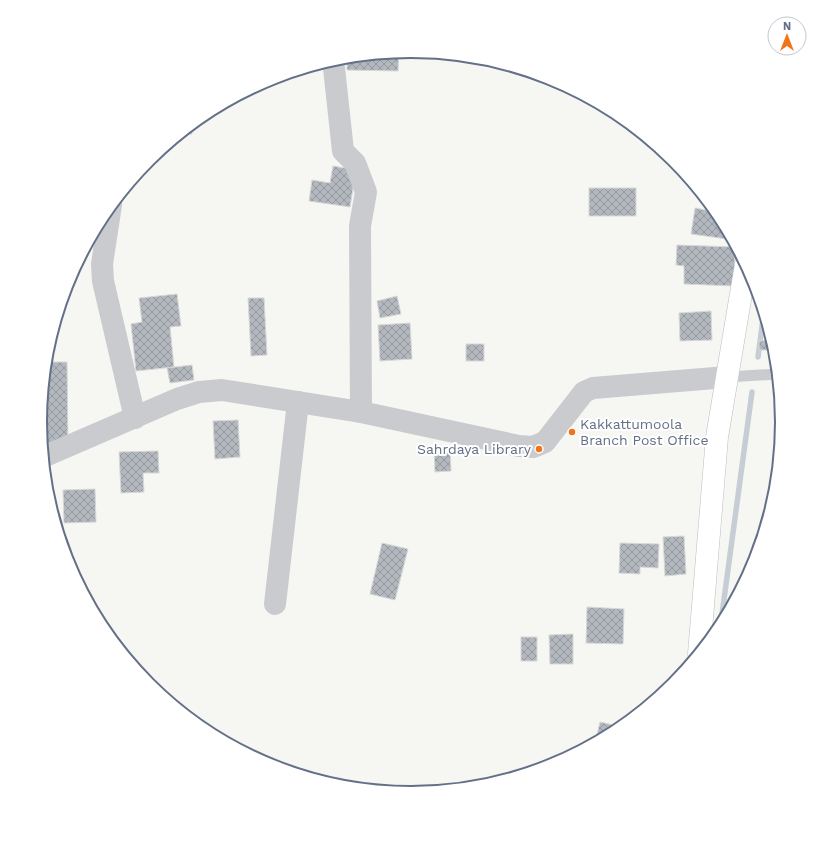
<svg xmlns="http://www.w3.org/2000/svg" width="823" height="844" viewBox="0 0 823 844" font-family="'Work Sans',sans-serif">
  <defs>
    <pattern id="building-cross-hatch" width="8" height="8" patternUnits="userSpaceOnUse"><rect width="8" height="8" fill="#b3b8bf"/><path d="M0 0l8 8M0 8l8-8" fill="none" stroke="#959aa1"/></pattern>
  </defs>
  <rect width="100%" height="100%" fill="#f6f7f3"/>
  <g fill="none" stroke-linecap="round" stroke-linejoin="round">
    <g stroke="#c6cdd4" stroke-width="5.5">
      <polyline points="758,357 764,311"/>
      <polyline points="720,629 752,392"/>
    </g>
  </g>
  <g fill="url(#building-cross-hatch)" stroke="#d8d8d6">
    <polygon points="399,52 398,71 347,70 347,57"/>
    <polygon points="192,124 192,134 179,134"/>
    <polygon points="333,166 356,170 350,207 309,201 312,180 330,183"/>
    <rect x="589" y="188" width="47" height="28"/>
    <polygon points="695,208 717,212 734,240 691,234"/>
    <polygon points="677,245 735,247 734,286 684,284 684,266 676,265"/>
    <polygon points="177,294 181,326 170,327 174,367 136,371 131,324 142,322 139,298"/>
    <polygon points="397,296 401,314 380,318 377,301"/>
    <polygon points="248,298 264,298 267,355 251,356"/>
    <polygon points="711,311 712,340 680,341 679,313"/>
    <polygon points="410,323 412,359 380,361 378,325"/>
    <polygon points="773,340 776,350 759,350 759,341"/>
    <rect x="466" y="344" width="18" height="17"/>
    <polygon points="46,362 67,362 68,442 42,443 40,422"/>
    <polygon points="192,365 194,380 170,383 167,368"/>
    <polygon points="238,420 240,457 215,459 213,421"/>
    <polygon points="434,447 450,447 451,471 435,472"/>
    <polygon points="158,451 159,473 143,473 144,492 121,493 119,452"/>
    <polygon points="95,489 96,522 64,523 63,490"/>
    <polygon points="684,536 686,574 665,576 663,537"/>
    <polygon points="382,543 408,549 395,600 370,594"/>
    <polygon points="620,543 659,544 658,568 640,567 640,574 619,573"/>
    <polygon points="587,607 624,609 623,644 586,643"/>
    <polygon points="573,634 573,664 550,664 549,635"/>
    <rect x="521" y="637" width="16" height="24"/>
    <polygon points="600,722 622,727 595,743"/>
  </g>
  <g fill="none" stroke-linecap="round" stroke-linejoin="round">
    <defs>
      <polyline id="secondary" points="699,654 717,437 746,264"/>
    </defs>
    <use href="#secondary" stroke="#babec4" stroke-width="23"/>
    <polyline stroke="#c9cbcf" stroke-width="11" points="727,377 778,374"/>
    <g stroke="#c9cbcf" stroke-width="22">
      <polyline points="333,59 343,151 355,163 366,192 360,226 361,412"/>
      <polyline points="111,205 102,264 103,281 135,418"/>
      <polyline points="43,457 177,399 199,392 222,390 361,412 519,446 533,447 545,442 584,392 593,388 727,377"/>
      <polyline points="275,604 298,402"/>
    </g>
    <use href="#secondary" stroke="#fff" stroke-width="22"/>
  </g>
  <g fill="#f27418" stroke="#fff" stroke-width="1.5">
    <circle cx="572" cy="432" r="4"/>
    <circle cx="539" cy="449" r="4"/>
  </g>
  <g text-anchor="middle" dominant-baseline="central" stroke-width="4" stroke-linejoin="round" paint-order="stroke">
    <g font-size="14" fill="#637087" stroke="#fff" text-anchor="start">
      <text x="580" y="424">Kakkattumoola<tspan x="580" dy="16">Branch Post Office</tspan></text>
      <text x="531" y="449" text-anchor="end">Sahrdaya Library</text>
    </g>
  </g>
  <path d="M0 0H823V844H0ZM47 422a364 364 0 1 1 728 0a364 364 0 1 1-728 0Z" fill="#fff" fill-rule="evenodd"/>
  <path fill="none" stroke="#637087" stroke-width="2" d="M47 422a364 364 0 1 1 728 0a364 364 0 1 1-728 0Z"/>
  <g transform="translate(787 36)"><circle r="19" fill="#ffffff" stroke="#c1c6cf"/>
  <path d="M0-3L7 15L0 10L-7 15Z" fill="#f27418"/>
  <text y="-6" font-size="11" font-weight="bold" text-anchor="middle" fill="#637087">N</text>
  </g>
</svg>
